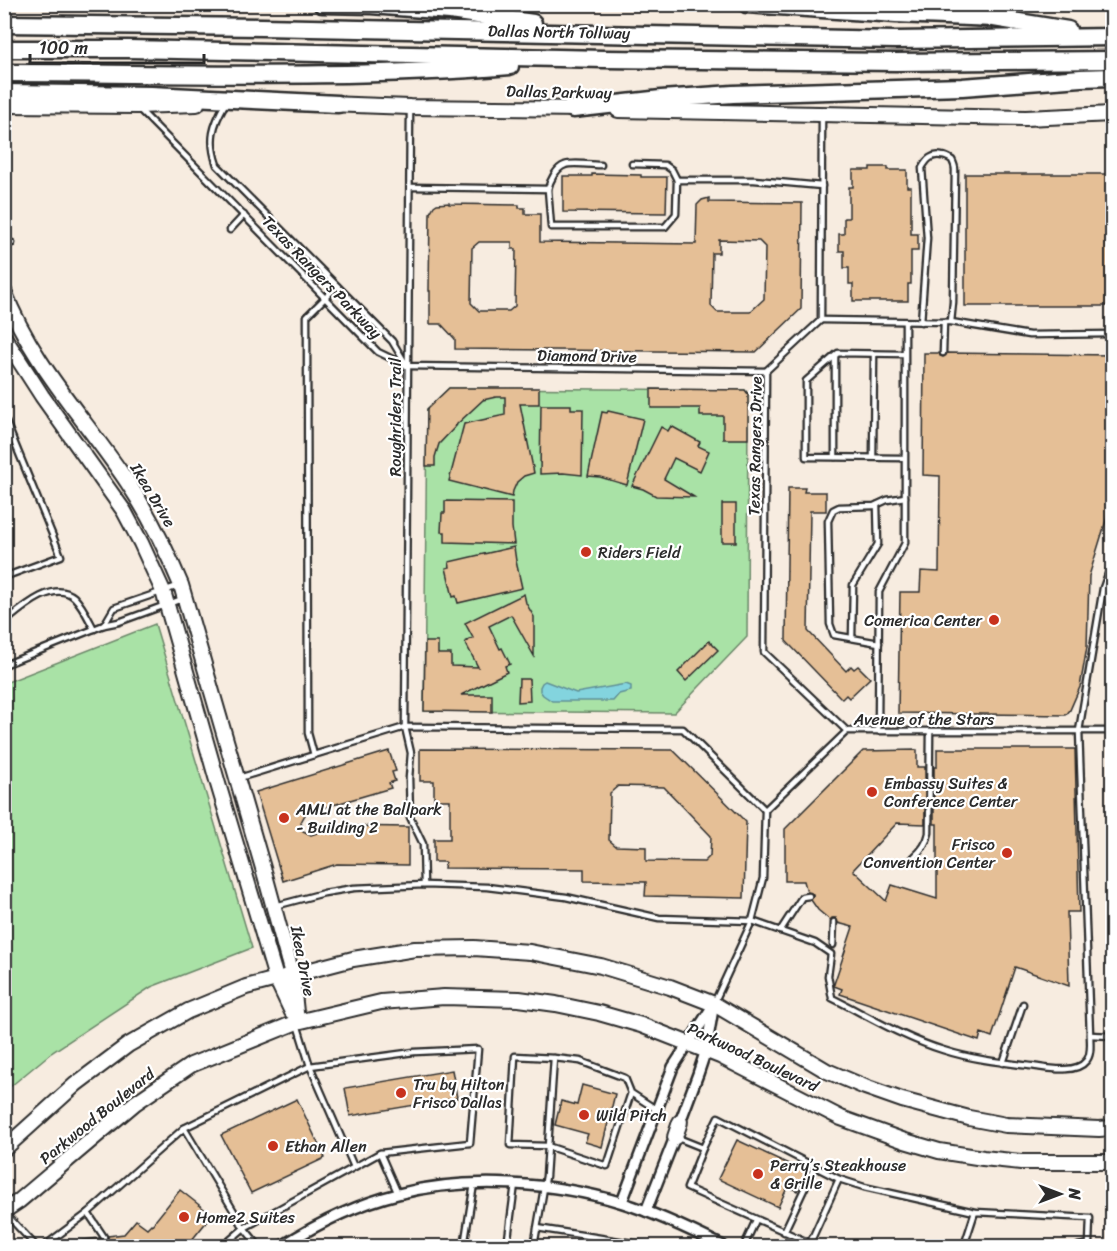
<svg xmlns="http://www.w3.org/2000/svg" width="1117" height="1251" viewBox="0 0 1117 1251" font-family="Sriracha,sans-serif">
  <rect width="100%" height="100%" fill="#f7ece0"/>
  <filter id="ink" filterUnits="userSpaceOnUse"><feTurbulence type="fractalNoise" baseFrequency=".0167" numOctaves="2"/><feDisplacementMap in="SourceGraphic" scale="12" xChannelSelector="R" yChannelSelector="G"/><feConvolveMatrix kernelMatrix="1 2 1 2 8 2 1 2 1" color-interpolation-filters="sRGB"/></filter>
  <g filter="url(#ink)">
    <g fill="#a9e2a6" stroke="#6a8668" stroke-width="1.5">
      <polygon points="449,388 745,390 748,394 747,637 674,713 424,711 427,409"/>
      <polygon points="155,624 252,948 151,987 51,1053 5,1091 5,683"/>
    </g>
    <polygon fill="#83d4de" stroke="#609096" stroke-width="1.5" points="545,681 576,693 626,684 631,686 631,691 619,694 613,701 552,701 543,695 540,691 540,687 542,683"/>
    <g fill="#e5bf96" stroke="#2b2b2b" stroke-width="1.5" fill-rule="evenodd">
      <polygon points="870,167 888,167 888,170 907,170 907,187 911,187 911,234 918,234 918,251 911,251 911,284 908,284 908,301 853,301 853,284 849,284 849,268 844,268 844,251 839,251 839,234 844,234 844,218 849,218 849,187 853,187 853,170 870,170"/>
      <polygon points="592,174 641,175 641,177 667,177 666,213 563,212 563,176 592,176"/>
      <rect x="965" y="174" width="148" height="132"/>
      <path d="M 709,198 L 709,202 L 802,203 L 801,309 L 756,352 L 455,349 L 455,339 L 441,324 L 430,324 L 430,291 L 429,291 L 430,213 L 434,206 L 437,204 L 449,203 L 449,204 L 519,205 L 519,208 L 525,208 L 525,214 L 540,214 L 540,242 L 696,244 L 697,205 L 702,200 ZM 719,240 L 759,241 L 765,247 L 764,299 L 750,312 L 717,312 L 711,306 L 712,253 L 719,253 ZM 479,242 L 512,242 L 512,249 L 516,249 L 515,306 L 509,311 L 479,311 L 471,303 L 472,248 Z"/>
      <polygon points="924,353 939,353 940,356 943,357 947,353 1113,355 1113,511 1109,511 1089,576 1087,647 1080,687 1070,710 1066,715 898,713 900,592 920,592 921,571 939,572 940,476 923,475"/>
      <polygon points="449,388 539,388 539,404 520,404 534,473 524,476 517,482 513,491 512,497 449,481 464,424 505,415 505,397 496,397 483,400 455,426 456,426 439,444 435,457 435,466 426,466 427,409"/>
      <polygon points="651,389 745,390 748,394 748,439 723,439 723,416 700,416 700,408 651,408"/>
      <polygon points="541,405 571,405 571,409 583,409 582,475 563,473 540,474"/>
      <polygon points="608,411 643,419 627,485 600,477 588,476 602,412 607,413"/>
      <polygon points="671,426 700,442 698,446 709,451 700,471 674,458 664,479 694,497 656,496 643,489 632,486 661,427 668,431"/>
      <polygon points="788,488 805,488 804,492 826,492 826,511 810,511 808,631 846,671 851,666 854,669 858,666 870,678 849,698 846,695 842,699 786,641"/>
      <polygon points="445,501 512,502 512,527 514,544 445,542 445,532 441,532 442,513 445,513"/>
      <rect x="722" y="504" width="14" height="38"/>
      <polygon points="514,547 516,561 522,588 458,603 456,596 453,597 446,568 450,567 449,562"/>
      <polygon points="524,594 526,603 534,617 534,656 511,615 489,626 500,649 502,648 510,664 505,666 507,672 461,695 492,695 492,712 424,711 425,642 438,642 438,654 451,654 451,666 478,667 465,642 473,638 465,623"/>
      <polygon points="709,641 718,650 686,681 678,672"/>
      <polygon points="519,679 529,679 530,701 518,702"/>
      <path d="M 420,749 L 673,750 L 746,822 L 744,898 L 645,896 L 646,882 L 584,881 L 584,869 L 444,868 L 445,862 L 434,862 L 434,839 L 450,839 L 450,800 L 434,800 L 434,781 L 420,781 ZM 618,786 L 664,787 L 711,836 L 710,856 L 704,862 L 646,861 L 646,847 L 616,846 L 609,840 L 610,793 Z"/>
      <polygon points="937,749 1075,749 1079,912 1067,912 1069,986 1015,967 992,1037 981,1033 979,1041 840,994 842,989 834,986 834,984 853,927 838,923 836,918 832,918 830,920 818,910 811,900 813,897 813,894 807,892 804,881 785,881 785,829 863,751 917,750 917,767 925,767 925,824 897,823 853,870 886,901 892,885 937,899 937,824 934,824 934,767 937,767"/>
      <polygon points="389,751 396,771 392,772 395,781 389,783 391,788 306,813 301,822 303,831 311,835 339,826 408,827 408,865 337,864 283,881 256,792"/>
      <polygon points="452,1070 457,1098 350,1116 345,1088"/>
      <polygon points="582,1085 615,1094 602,1147 585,1142 588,1134 555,1125 561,1101 577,1105"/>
      <polygon points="297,1099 325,1158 251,1193 221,1135"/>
      <polygon points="737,1140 806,1172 797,1191 788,1186 778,1207 718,1179"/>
      <polygon points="180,1190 212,1215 187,1246 77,1246 77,1241 99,1238 102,1241 105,1241 108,1239 108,1236 124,1234 136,1220 147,1228 151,1224 152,1225"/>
    </g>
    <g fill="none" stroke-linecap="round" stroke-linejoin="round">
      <defs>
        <g id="lane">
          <path d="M 225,104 C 213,125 208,140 217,165 L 392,341 L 407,366"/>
          <polyline points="139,109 378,352 407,366 766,371"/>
          <polyline points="410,110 405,727 411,753 409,778 410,817 423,844 424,885"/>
          <polyline points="822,116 821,320 766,371 764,652 847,731"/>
          <polyline points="632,164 665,165 672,170 677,180"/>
          <polyline points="410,187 548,189 551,227 665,227 676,214 677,180 754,180 822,186"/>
          <path d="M 548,189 C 550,181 556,168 565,165 C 571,162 593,165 601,165"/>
          <polyline points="230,230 244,215"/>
          <polyline points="4,243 12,243"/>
          <polyline points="821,320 951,322 1029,335 1112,334"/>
          <path d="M 921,322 L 927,238 L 922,168 C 927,159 932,154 942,156 C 945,156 949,158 952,160 C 953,162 955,168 955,170 L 953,302 L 951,322"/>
          <polyline points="943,353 944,322"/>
          <polyline points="835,357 835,457"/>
          <polyline points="4,417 61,556 4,577"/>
          <polyline points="873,457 874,354"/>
          <polyline points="904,458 806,457 806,381 838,353 904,354"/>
          <polyline points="4,602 11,617"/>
          <path d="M 4,623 C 20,610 53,579 74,597 C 83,606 88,618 94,629"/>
          <polyline points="104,625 114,608 178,586"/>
          <polyline points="852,638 853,585 878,544 877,505"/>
          <polyline points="879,643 834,635 830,624 828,521 833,510 839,507 874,506 887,500 905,497"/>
          <polyline points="4,665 104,625 119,622 182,599"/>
          <polyline points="878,731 879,592 905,543 905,322"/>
          <polyline points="314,755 308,733 307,316 337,286"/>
          <polyline points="239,778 405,727 683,729 765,810"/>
          <polyline points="765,810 847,731 1112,731"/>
          <path d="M 913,858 C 921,851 927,844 929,833 L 930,731"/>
          <path d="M 275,906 L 324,893 L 354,888 L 424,885 L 487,887 L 566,897 L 659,918 L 752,921 L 815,943 L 831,954 L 828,976 L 832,998 C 868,1016 904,1038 943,1050 C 974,1060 1006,1063 1038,1067 C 1052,1069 1077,1073 1086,1061 C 1092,1055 1090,1043 1090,1035 L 1079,731 L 1103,588 L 1112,563"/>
          <polyline points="780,931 802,897 809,896"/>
          <polyline points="833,945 834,922"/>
          <polyline points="715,1001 752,921 763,878 765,810"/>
          <polyline points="297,1024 310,1066 354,1167"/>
          <polyline points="1090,1035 1112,1036"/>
          <polyline points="1003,1063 1023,1004"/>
          <polyline points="631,1093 607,1166 547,1146 510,1145 515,1056 554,1058 580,1061 625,1078 631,1093 657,1110"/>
          <polygon points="718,1117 839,1179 810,1243 687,1188 703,1148"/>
          <polyline points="184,1128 244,1228 259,1246"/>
          <polyline points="678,1138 703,1148"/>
          <polyline points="839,1179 864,1187 975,1212"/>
          <polyline points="5,1213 36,1246"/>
          <polyline points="88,1213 104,1237"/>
          <polyline points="537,1228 651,1246"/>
          <polyline points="784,1232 815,1166"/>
          <polyline points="44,1246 88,1213 184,1128 310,1066 414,1052 478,1049 470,1143 380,1153"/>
          <polyline points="223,1246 244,1228 380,1153 398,1194"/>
          <polyline points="464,1246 474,1184"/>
          <polyline points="507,1246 515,1184"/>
          <polyline points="534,1246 546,1176 554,1058"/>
          <polyline points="744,1246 756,1220"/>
          <polyline points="964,1246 975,1212 1090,1218 1089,1244 1078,1246"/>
        </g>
        <g id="street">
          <polyline points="680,1122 698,1074 706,1050 713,1009"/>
          <polyline points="622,1202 673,1067 714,1004"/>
          <polyline points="646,1211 675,1137"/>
          <path d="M 282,1246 C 317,1224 357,1204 398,1194 C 467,1176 555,1182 623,1203 C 658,1214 691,1230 723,1246"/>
        </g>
        <g id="secondary">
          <polyline points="328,104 410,107 581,109"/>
          <polyline points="4,105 137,106 197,104"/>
          <polyline points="618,110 1026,118 1112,114"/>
          <path d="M 4,291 C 31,363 86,420 128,483 C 150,516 166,549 181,585 L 265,875 L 292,974 L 297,1022"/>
          <polyline points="4,337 42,396 124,511 141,543 163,591 218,784 276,978 292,1012"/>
          <polyline points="675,1137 680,1122"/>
          <polyline points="4,1149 76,1084 128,1045 188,1011 246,987 353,959 415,949 474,948 530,952 601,966 670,987 714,1004 827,1071 865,1087 902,1100 969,1118 1006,1125 1099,1129 1112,1128"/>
          <polyline points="4,1211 19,1201 135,1103 191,1065 297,1022 381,1002 444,997 519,999 556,1004 599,1013 641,1025 720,1056 841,1118 905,1141 939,1151 983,1158 1021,1162 1112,1162"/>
        </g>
        <g id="highway">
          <polyline points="322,4 371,5 450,11 533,23"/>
          <polyline points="747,4 896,14 994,18 1068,30"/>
          <polyline points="4,24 262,27 895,40 1112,37"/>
          <polyline points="4,49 128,49 604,59 896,62 1112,60"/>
          <path d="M 4,73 C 173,73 342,80 510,66"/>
          <polyline points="4,93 151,95 338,104"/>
          <polyline points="573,109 661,99 733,94 962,87 1081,78 1112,77"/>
        </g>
      </defs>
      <use href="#lane" stroke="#2b2b2b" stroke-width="9"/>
      <use href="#street" stroke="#2b2b2b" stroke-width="14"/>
      <use href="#secondary" stroke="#2b2b2b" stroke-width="18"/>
      <use href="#highway" stroke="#2b2b2b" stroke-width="21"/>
      <use href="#lane" stroke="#fff" stroke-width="4.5"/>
      <use href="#street" stroke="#fff" stroke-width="9"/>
      <use href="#secondary" stroke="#fff" stroke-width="14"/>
      <use href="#highway" stroke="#fff" stroke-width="16"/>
    </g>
  </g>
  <g fill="#c8321e" stroke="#fff" stroke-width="2">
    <circle cx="586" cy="552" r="6"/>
    <circle cx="994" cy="620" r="6"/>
    <circle cx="872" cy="792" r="6"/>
    <circle cx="284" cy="818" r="6"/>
    <circle cx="1007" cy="853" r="6"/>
    <circle cx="401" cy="1093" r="6"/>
    <circle cx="584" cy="1115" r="6"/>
    <circle cx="273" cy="1146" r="6"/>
    <circle cx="758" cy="1174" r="6"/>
    <circle cx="184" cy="1217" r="6"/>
  </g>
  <g text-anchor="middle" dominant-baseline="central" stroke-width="4.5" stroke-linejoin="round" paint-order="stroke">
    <g font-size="16" fill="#2b2b2b" stroke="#fff">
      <text transform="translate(559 32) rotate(1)">Dallas North Tollway</text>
      <text transform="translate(559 92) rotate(1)">Dallas Parkway</text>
      <text transform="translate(322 277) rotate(46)">Texas Rangers Parkway</text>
      <text transform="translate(587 356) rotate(1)">Diamond Drive</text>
      <text transform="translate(395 417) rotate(-90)">Roughriders Trail</text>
      <text transform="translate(755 446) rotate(-89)">Texas Rangers Drive</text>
      <text transform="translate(153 495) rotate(59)">Ikea Drive</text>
      <text x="924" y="719">Avenue of the Stars</text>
      <text transform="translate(303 961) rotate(79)">Ikea Drive</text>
      <text transform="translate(753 1057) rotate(25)">Parkwood Boulevard</text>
      <text transform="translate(97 1116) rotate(-39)">Parkwood Boulevard</text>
    </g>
    <g font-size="16" fill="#2b2b2b" stroke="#fff" text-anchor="start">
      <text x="598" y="552">Riders Field</text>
      <text x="982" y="620" text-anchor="end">Comerica Center</text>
      <text x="884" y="783">Embassy Suites &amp;<tspan x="884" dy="18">Conference Center</tspan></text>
      <text x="296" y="809">AMLI at the Ballpark<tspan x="296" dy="18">- Building 2</tspan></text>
      <text x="995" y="844" text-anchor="end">Frisco<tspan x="995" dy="18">Convention Center</tspan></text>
      <text x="413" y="1084">Tru by Hilton<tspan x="413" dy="18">Frisco Dallas</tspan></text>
      <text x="596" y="1115">Wild Pitch</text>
      <text x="285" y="1146">Ethan Allen</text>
      <text x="770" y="1165">Perry’s Steakhouse<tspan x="770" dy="18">&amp; Grille</tspan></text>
      <text x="196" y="1217">Home2 Suites</text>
    </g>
  </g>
  <rect width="1117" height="1251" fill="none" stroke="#fff" stroke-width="24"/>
  <rect x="12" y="12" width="1093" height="1227" fill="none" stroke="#2b2b2b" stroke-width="2" filter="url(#ink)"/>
  <g transform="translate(1060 1194) rotate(90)" stroke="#ffffff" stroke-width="4.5" paint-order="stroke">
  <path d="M0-4.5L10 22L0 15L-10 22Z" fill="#2b2b2b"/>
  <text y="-9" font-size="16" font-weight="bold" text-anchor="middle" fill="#2b2b2b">N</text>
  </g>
  <path d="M30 54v9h174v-9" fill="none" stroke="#2b2b2b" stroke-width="3"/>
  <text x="39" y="54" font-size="18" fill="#2b2b2b" stroke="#ffffff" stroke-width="4.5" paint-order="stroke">100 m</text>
</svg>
